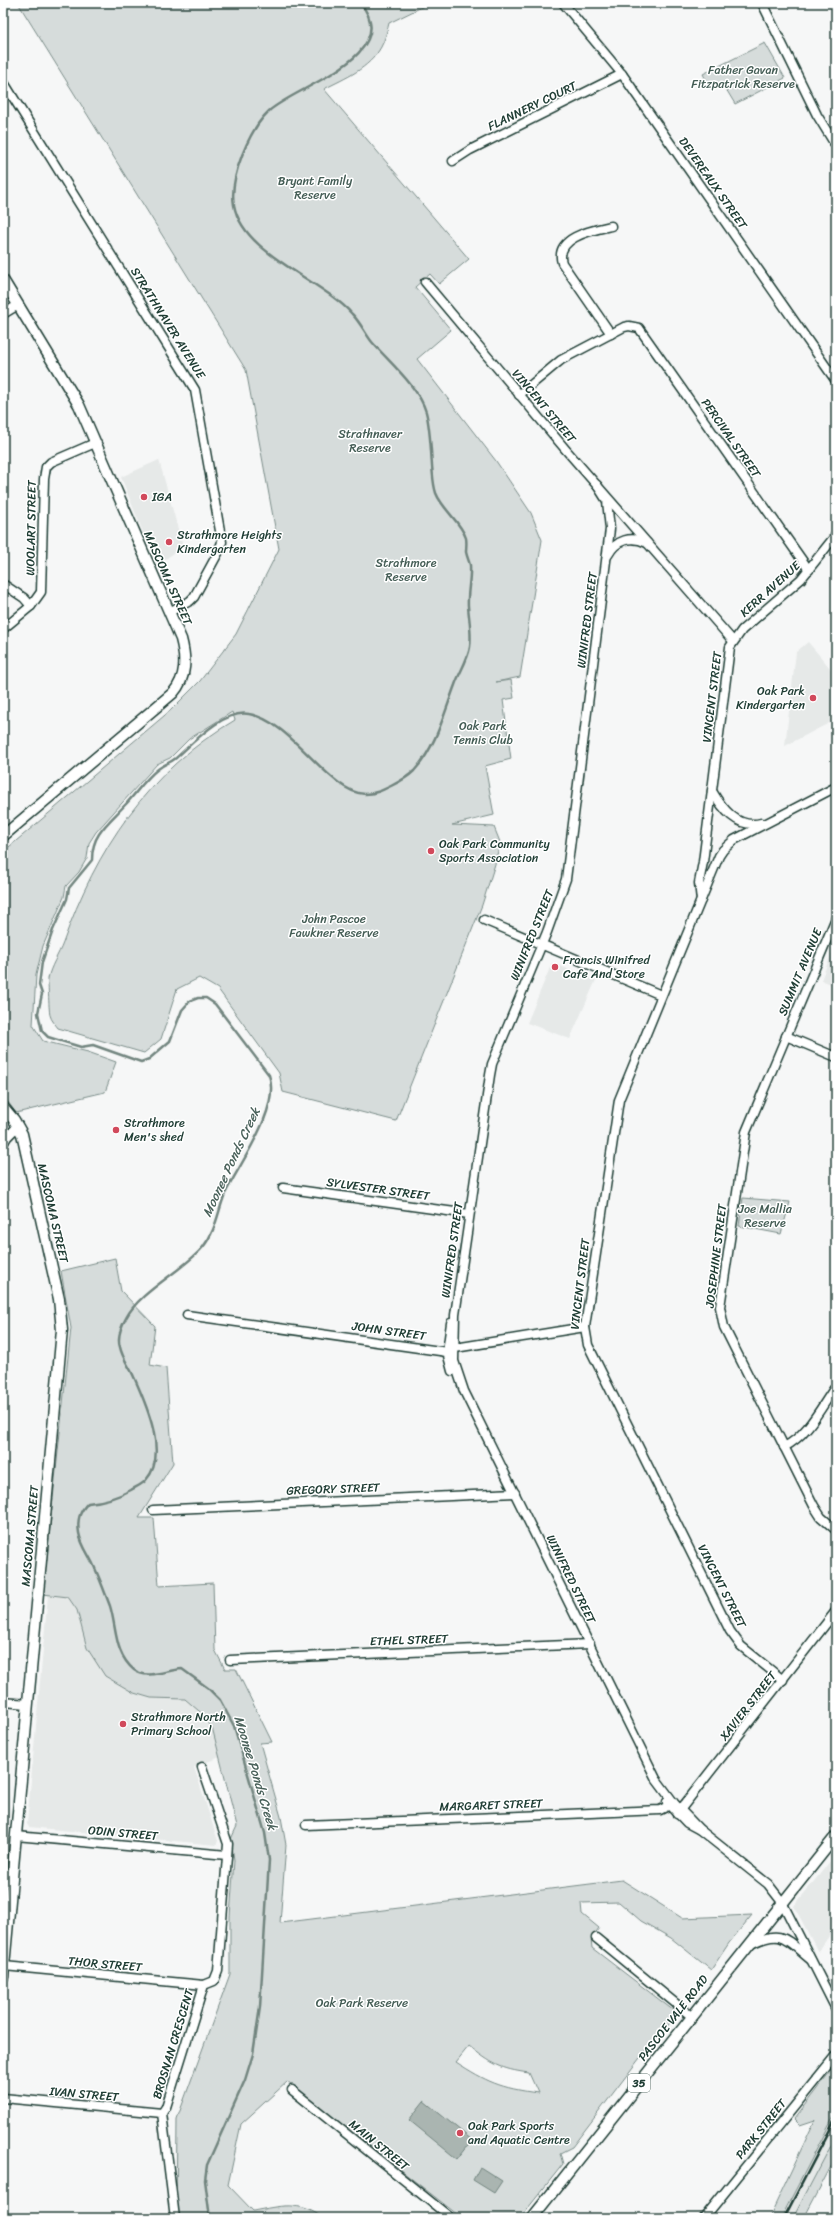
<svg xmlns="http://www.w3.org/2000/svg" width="839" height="2221" viewBox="0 0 839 2221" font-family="Sriracha,sans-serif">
  <rect width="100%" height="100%" fill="#f6f7f7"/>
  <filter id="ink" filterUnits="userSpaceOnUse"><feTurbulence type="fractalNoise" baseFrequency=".025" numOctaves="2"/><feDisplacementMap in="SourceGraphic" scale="8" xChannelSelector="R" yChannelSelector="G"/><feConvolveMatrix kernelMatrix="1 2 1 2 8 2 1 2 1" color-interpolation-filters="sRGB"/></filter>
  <g filter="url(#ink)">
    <g fill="#e6e9e8">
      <polygon points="159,460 183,547 164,560 153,538 146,540 121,477"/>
      <polygon points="808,642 836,675 836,722 831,722 785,746 796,652"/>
      <polygon points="836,942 836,986 821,980"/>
      <polygon points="552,963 596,980 570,1039 527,1023"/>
      <polygon points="48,1595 68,1597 77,1610 87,1648 134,1693 151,1698 185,1699 206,1717 213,1731 220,1757 194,1767 218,1841 216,1845 29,1827 27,1824"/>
      <polygon points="836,1854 836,1926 818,1952 794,1906"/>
      <polygon points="836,2112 836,2136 793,2218 781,2218"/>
    </g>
    <g fill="#d6dcdb" stroke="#7a8c88" fill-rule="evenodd">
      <path d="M 18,3 L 421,3 L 424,6 L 389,23 C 387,31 385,40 381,47 C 369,69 345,78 324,89 L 469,259 L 439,284 L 430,274 L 415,287 L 451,330 L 417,359 L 496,461 L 531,513 L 542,540 L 520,677 L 496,682 L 511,680 L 514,698 L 503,700 L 511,759 L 485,766 L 494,815 L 452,825 L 494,827 L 500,842 L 495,864 L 482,905 L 396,1121 L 283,1092 L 279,1073 L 218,989 L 199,978 L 177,989 L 161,1039 L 144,1053 L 58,1028 C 56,1025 51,1020 50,1015 C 49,1013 48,982 48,979 C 50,967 59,954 63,943 C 96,849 148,771 235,720 L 232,712 L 189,739 L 170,758 L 157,764 L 96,832 L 89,843 L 87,858 L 79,872 L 66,886 L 64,897 L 43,946 L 36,975 L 33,1025 L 43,1041 L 88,1052 L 116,1062 L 105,1092 L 16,1113 L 3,1095 L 3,852 L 171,710 L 200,681 L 236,634 L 279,549 L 246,370 Z"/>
      <polygon points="765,43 785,78 735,104 723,84 710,87 703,74"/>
      <polygon points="743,1198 790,1202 781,1234 739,1226"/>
      <path d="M 115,1258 L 121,1291 L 155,1326 L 150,1365 L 166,1368 L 173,1463 L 139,1518 L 154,1518 L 159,1586 L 213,1583 L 215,1650 L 225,1669 L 236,1669 L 272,1742 L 260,1743 L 281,1817 L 286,1845 L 280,1923 L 622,1880 L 682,1918 L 752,1915 L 729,1943 L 711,1970 L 671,1938 L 641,1921 L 619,1902 L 581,1903 L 582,1914 L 599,1928 L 591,1939 L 592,1948 L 678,2014 L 646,2050 L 572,2147 L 560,2153 L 563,2164 L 520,2218 L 462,2218 L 287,2082 L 241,2124 L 228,2185 L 253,2211 C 280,2206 299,2200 323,2218 L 176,2218 L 177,2119 L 230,1974 L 230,1916 L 234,1860 L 231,1839 L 237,1826 L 213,1731 L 206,1717 L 185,1699 L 151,1698 L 134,1693 L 105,1676 L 87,1648 L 77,1610 L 68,1597 L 43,1594 L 71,1328 L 61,1271 ZM 469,2046 C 492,2064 500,2069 529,2073 L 538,2093 C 500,2088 487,2082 456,2062 Z"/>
      <polygon points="836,2064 836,2112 781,2218 769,2218 815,2120 800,2125 794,2119"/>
      <polygon points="836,2136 836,2157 804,2218 793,2218"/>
    </g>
    <g fill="#aab5b1" stroke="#72857f">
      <polygon points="424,2101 472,2140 457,2159 409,2120"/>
      <polygon points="480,2167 502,2181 494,2193 473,2180"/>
    </g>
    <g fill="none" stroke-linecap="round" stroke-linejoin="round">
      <path stroke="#72857f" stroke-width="2.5" d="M 210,2218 L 205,2180 L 207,2165 L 245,2080 L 253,2054 L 260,2007 L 269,1860 L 265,1833 L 234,1726 L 220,1700 L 208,1688 L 182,1669 C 167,1670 147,1680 134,1670 C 114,1653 117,1629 110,1606 C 105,1593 100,1579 94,1566 C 89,1555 81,1545 79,1533 C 77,1520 79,1512 88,1503 C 102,1502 118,1497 131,1490 C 136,1487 143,1484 146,1480 C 169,1455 146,1404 134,1377 C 130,1367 122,1358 120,1347 C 117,1338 121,1327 126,1318 C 140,1291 183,1271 203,1247 C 216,1231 218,1211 225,1194 C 239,1164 281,1109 269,1075 L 215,1004 L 206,998 L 198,998 L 190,1001 L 182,1010 L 170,1041 L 149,1059 L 141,1062 L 93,1045 L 81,1047 L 61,1041 L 48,1037 L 42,1031 L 38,1013 L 42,994 L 39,985 L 42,962 L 53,930 L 67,899 L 69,888 L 92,860 C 92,851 93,843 99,834 C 106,823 117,814 126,804 C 137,792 146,778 158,769 C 164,764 170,763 176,758 C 193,743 224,709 249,714 C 292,721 329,793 365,794 C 375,794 383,790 391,786 C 399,782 408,777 414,771 C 436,747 444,714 455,685 C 459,673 468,660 470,647 C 472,633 469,620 468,606 C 467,593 471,579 470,565 C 469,561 467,557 466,552 C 466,548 467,543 466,538 C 461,522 442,509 436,493 C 433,484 433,475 432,466 C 431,450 430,427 426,412 C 419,387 388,361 372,342 C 365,333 360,322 352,314 C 321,279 243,254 234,205 C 229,178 249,130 269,111 C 295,87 405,55 360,3"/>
      <defs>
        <g id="minor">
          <polyline points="563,3 622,74 836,381"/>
          <polyline points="762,3 817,115 836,146"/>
          <polyline points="3,81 195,390 222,542 218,553 194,597 190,601 169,612"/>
          <polyline points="453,161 470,150 622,74"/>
          <path d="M 611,226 C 593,230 554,237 562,263 L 611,334"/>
          <polyline points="425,282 566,450 733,641"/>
          <polyline points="3,314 18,305"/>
          <polyline points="519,395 561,360 624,327 629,326 639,328 809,570"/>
          <polyline points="597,485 607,501 610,529 566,879 547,932 492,1064 490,1075 455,1315 454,1361 464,1391 656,1779 674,1803 700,1830"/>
          <path d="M 608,555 C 616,540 631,535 647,543"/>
          <polyline points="3,584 24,598 31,606"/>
          <polyline points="3,629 31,606 41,592 44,479 46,467 51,462 95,443"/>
          <path d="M 712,791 C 722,808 737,829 761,823"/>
          <polyline points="701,900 699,883 703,862 730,647 742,630 801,579 836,535"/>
          <polyline points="836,918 746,1132 720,1307 724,1327 814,1506 821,1517 836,1530"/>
          <polyline points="484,920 661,995"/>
          <polyline points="786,1036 836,1057"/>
          <polyline points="3,1144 7,1137 18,1126"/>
          <polyline points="283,1188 469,1214"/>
          <polyline points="187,1315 447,1352 455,1348 585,1327"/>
          <polyline points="451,1323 447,1352 452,1371"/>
          <path d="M 784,1447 C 808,1435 821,1407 836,1386"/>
          <polyline points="153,1510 515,1493"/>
          <polyline points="230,1660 590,1644"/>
          <polyline points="783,1680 741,1646 730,1631 588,1345 585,1327 619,1100 719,856 723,850 734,840 836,787"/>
          <polyline points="3,1702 28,1704"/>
          <polyline points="667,1802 687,1823 700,1830 768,1884 782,1902 836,2009"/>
          <polyline points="677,1814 836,1611"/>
          <polyline points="306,1825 660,1810 674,1803"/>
          <polyline points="16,1836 227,1855"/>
          <polyline points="596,1938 691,2016"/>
          <path d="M 751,1944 C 783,1928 786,1940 811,1960"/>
          <polyline points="4,1966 204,1985"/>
          <polyline points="292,2090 451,2218"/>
          <polyline points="3,2098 162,2113"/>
          <polyline points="175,2218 162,2113 166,2107 204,1985 214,1981 218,1971 228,1844 202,1767"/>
          <polyline points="704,2218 836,2055"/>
        </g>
        <g id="major">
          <path d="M 3,280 L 79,405 L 181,639 C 186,658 187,677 173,693 L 3,836"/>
          <polyline points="3,1107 14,1120 22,1134 59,1299 62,1330 3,1977"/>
          <polyline points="532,2218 836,1836"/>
        </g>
      </defs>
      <use href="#minor" stroke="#1f3d34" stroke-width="11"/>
      <use href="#major" stroke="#1f3d34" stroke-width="13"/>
      <use href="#minor" stroke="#fff" stroke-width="8"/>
      <use href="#major" stroke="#fff" stroke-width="10"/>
      <polyline stroke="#1f3d34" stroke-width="2.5" points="784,2218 836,2118"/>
    </g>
  </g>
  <g fill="#d1495b" stroke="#fff" stroke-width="1.5">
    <circle cx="144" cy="497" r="4"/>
    <circle cx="169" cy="542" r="4"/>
    <circle cx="813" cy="698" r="4"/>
    <circle cx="431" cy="851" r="4"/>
    <circle cx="555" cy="967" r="4"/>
    <circle cx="116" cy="1130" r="4"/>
    <circle cx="123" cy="1724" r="4"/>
    <circle cx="460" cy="2133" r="4"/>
  </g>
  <g text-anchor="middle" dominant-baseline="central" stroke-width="3" stroke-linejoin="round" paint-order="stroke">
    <rect fill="#fff" stroke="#627771" stroke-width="1" x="628" y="2074" width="22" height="18" rx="3"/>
    <g font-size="11" font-weight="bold" fill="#1f3d34">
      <text x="639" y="2083">35</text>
    </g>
    <g font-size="12" fill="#445d55" stroke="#fff">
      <text x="743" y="70">Father Gavan<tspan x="743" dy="14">Fitzpatrick Reserve</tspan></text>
      <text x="315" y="181">Bryant Family<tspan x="315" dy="14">Reserve</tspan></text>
      <text x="370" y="434">Strathnaver<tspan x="370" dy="14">Reserve</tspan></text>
      <text x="406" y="563">Strathmore<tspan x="406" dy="14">Reserve</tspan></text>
      <text x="483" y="726">Oak Park<tspan x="483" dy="14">Tennis Club</tspan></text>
      <text x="334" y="919">John Pascoe<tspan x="334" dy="14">Fawkner Reserve</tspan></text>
      <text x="765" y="1209">Joe Mallia<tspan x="765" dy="14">Reserve</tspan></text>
      <text x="362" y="2003">Oak Park Reserve</text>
    </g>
    <g font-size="12" fill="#1f3d34" stroke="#fff">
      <text transform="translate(532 106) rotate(-26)">FLANNERY COURT</text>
      <text transform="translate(713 183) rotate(55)">DEVEREAUX STREET</text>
      <text transform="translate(168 323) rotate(58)">STRATHNAVER AVENUE</text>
      <text transform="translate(544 406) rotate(50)">VINCENT STREET</text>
      <text transform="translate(731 438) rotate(55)">PERCIVAL STREET</text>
      <text transform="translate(31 528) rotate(-89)">WOOLART STREET</text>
      <text transform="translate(168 578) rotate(66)">MASCOMA STREET</text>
      <text transform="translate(770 589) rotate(-42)">KERR AVENUE</text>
      <text transform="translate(587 620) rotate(-83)">WINIFRED STREET</text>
      <text transform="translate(712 697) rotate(-83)">VINCENT STREET</text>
      <text transform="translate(532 935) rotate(-68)">WINIFRED STREET</text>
      <text transform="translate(800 972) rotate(-67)">SUMMIT AVENUE</text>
      <text transform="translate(378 1189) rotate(8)">SYLVESTER STREET</text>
      <text transform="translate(53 1213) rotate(77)">MASCOMA STREET</text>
      <text transform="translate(452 1250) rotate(-82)">WINIFRED STREET</text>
      <text transform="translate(716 1256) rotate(-83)">JOSEPHINE STREET</text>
      <text transform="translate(580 1284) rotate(-83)">VINCENT STREET</text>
      <text transform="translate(389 1331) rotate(8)">JOHN STREET</text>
      <text transform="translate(333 1489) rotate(-2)">GREGORY STREET</text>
      <text transform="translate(30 1536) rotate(-85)">MASCOMA STREET</text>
      <text transform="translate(571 1579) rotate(64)">WINIFRED STREET</text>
      <text transform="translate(722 1586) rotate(63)">VINCENT STREET</text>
      <text transform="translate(409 1640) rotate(-2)">ETHEL STREET</text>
      <text transform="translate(748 1706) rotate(-52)">XAVIER STREET</text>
      <text transform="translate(491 1805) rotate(-2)">MARGARET STREET</text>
      <text transform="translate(123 1833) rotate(5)">ODIN STREET</text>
      <text transform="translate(105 1964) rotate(5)">THOR STREET</text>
      <text transform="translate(673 2018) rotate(-52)">PASCOE VALE ROAD</text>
      <text transform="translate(173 2044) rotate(-73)">BROSNAN CRESCENT</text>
      <text transform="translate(84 2094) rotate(5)">IVAN STREET</text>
      <text transform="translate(761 2129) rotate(-51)">PARK STREET</text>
      <text transform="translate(379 2145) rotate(39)">MAIN STREET</text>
    </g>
    <g font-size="12" fill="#1f3d34" stroke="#fff" text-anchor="start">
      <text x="152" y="497">IGA</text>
      <text x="177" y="535">Strathmore Heights<tspan x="177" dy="14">Kindergarten</tspan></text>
      <text x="805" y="691" text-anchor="end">Oak Park<tspan x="805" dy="14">Kindergarten</tspan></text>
      <text x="439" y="844">Oak Park Community<tspan x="439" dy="14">Sports Association</tspan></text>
      <text x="563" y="960">Francis Winifred<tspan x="563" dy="14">Cafe And Store</tspan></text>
      <text x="124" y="1123">Strathmore<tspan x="124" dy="14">Men's shed</tspan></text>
      <text x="131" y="1717">Strathmore North<tspan x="131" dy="14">Primary School</tspan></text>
      <text x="468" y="2126">Oak Park Sports<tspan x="468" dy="14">and Aquatic Centre</tspan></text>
    </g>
    <g font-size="13" font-style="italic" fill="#49615a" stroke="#fff">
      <text transform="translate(231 1162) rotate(-65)">Moonee Ponds Creek</text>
      <text transform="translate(256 1773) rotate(73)">Moonee Ponds Creek</text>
    </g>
  </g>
  <rect width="839" height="2221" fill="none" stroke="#fff" stroke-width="16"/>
  <rect x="8" y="8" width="823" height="2205" fill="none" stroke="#1f3d34" stroke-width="1.5" filter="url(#ink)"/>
</svg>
